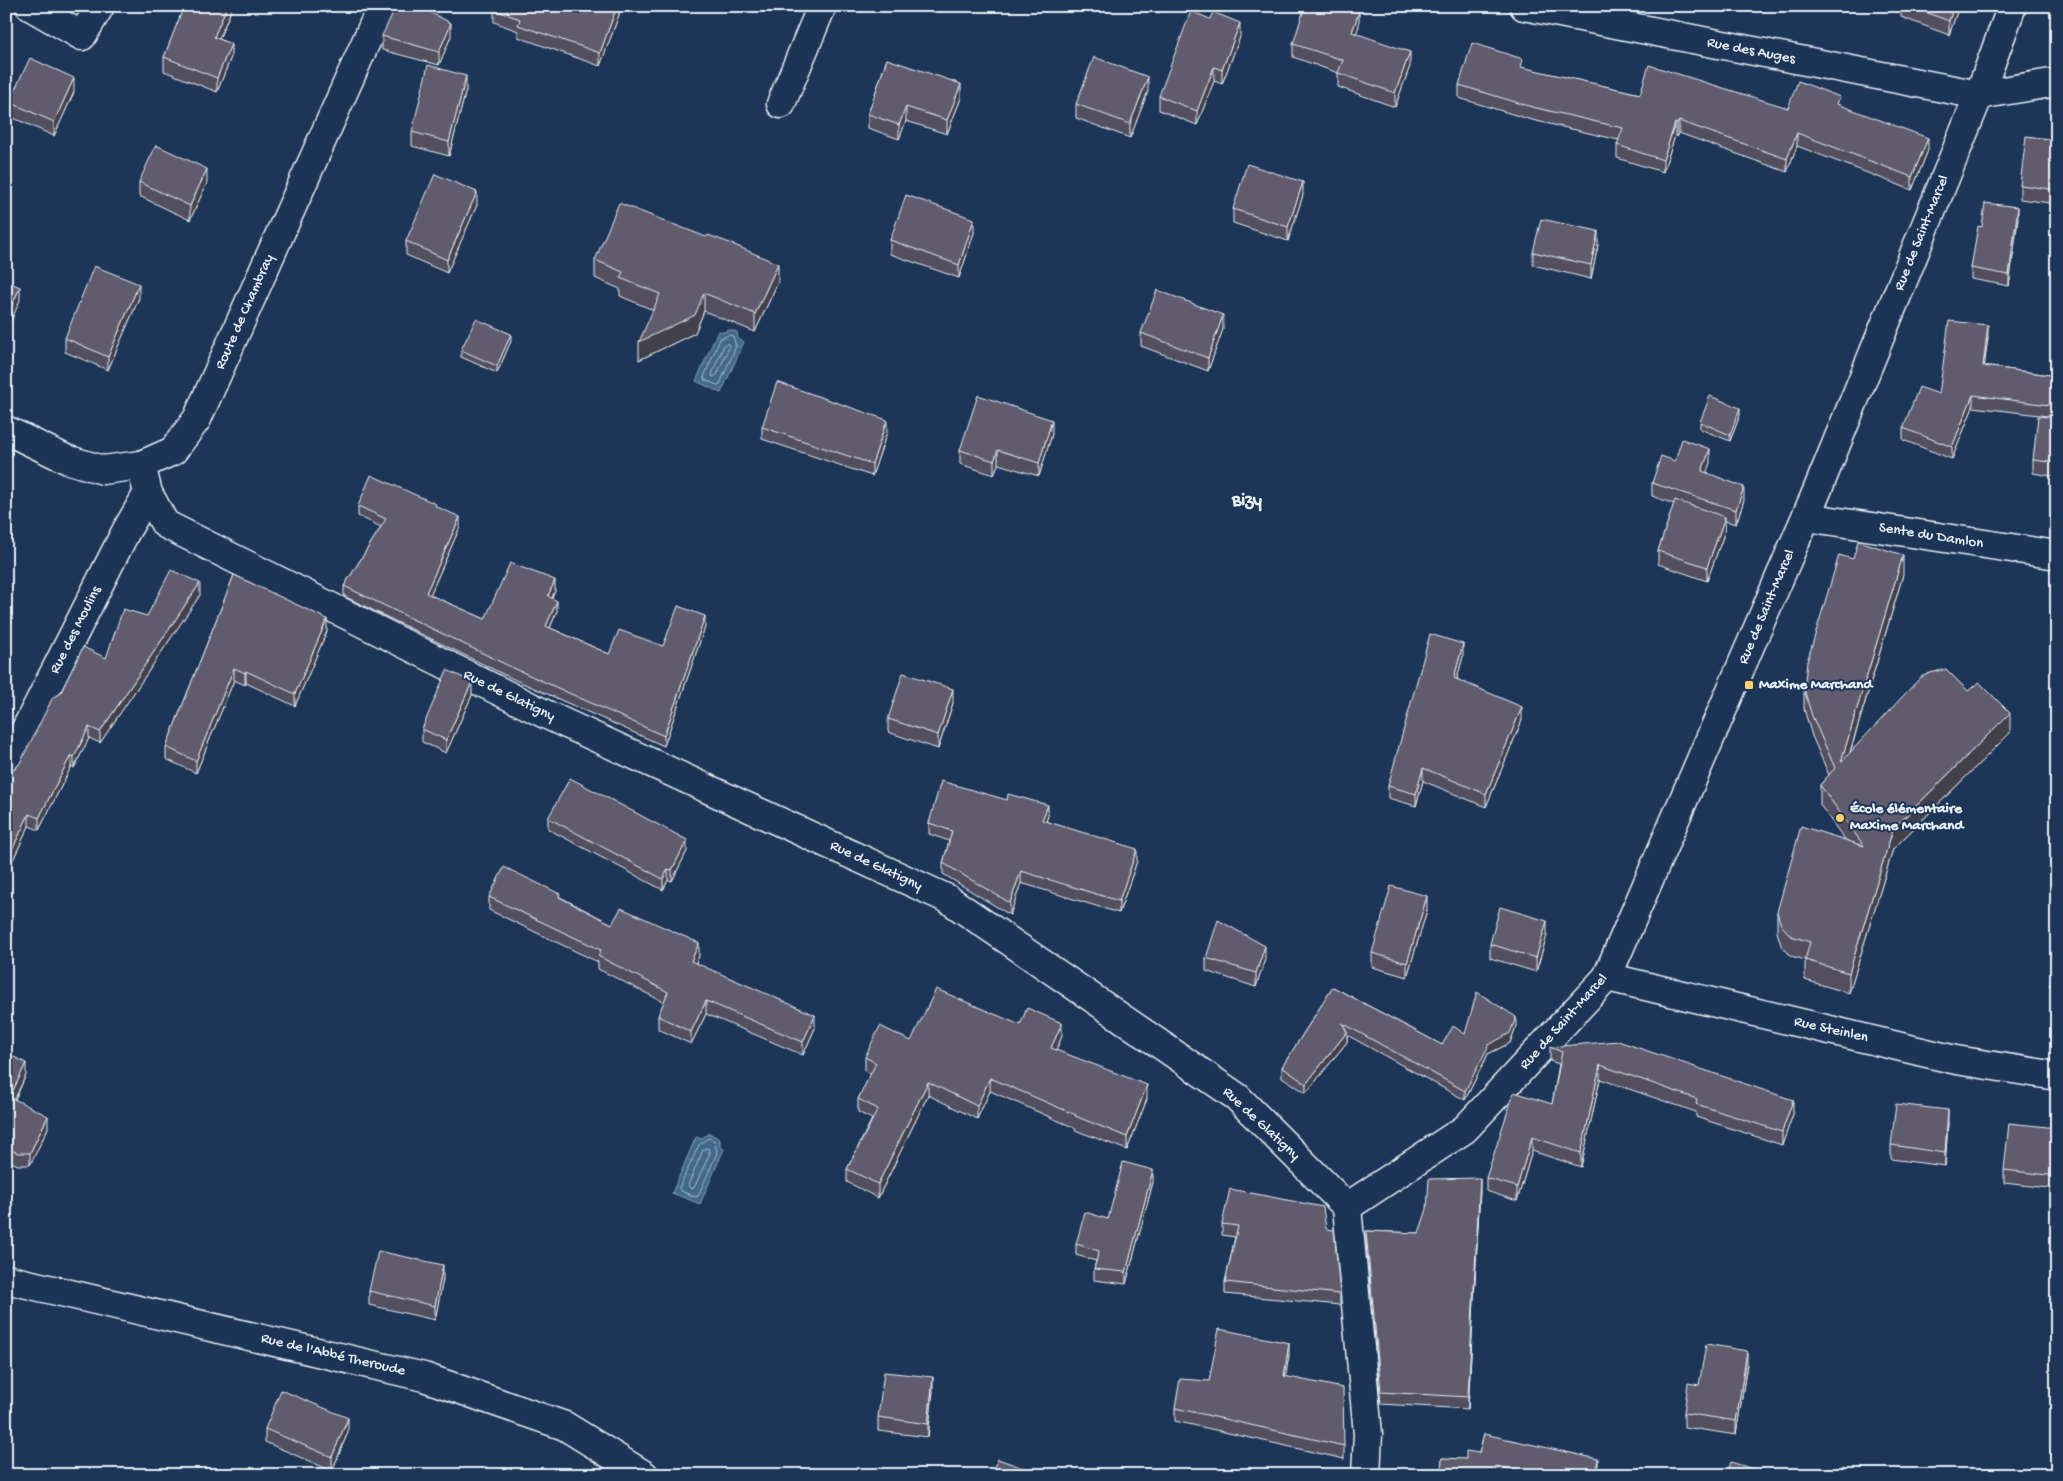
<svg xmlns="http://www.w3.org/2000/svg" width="2063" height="1481" viewBox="0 0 2063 1481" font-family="'Gochi Hand',sans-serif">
  <defs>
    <pattern id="water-ripples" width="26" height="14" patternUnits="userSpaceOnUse" patternTransform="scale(1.25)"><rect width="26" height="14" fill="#43688a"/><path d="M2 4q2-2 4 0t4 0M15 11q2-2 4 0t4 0" fill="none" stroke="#5e7e9b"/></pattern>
  </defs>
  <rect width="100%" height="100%" fill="#1d3557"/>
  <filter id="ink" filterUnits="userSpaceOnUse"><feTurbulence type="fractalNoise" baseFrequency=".02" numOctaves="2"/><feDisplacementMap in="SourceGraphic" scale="10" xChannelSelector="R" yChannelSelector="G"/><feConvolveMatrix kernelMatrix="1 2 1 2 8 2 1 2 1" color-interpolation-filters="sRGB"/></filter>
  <g filter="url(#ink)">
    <polygon fill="#59726e" stroke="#a0b2b3" points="2057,960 2057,989 2049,986"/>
    <g fill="url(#water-ripples)" stroke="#859fb6">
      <polygon points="729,330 737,332 738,339 744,342 721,393 696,381 718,331 724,332"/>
      <polygon points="709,1133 720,1139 720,1147 724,1149 700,1204 672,1193 696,1137 701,1139"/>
    </g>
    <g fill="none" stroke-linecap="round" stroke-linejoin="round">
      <g stroke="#a6bacc" stroke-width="1">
        <polygon points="729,335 733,336 736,346 720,384 717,385 705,380 704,377 720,339"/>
        <polygon points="728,344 729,347 717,375 713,377 712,374 724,345"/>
        <polygon points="709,1138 715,1141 717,1153 698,1196 695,1197 681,1191 679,1188 699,1145"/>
        <polygon points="706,1148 709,1149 710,1153 694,1188 691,1189 688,1185 703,1150"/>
      </g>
      <defs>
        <g id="minor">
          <polyline points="30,6 82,36 100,6"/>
          <polyline points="1524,6 1979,95 2057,82"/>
          <polyline points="781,104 822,6"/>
          <polyline points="141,465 148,493 165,524 547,715 948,899 1237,1097 1347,1207 1368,1434 1366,1475"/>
          <polyline points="1806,517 2057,555"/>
          <polyline points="6,768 126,531 148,493"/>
          <polyline points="1607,977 1956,1060 2057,1076"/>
          <polyline points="1347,1207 1465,1129 1607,977 1817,491 1979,95 2012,6"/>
          <polyline points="6,1279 424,1377 565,1426 644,1475"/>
        </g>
        <polyline id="tertiary" points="6,430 66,459 103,470 141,465 173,451 197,419 382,6"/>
      </defs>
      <use href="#minor" stroke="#e8f1f8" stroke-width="31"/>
      <use href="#tertiary" stroke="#e8f1f8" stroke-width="31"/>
      <use href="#minor" stroke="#1d3557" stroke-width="28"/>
      <use href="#tertiary" stroke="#1d3557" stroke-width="28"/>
    </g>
    <g fill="#534f5e" stroke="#e8f1f8">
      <polygon points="183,6 233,6 219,39 231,57 217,92 164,71 164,57 184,7"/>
      <polygon points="619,6 619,15 600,66 518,37 518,31 494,22 494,10"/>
      <polygon points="1142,6 1161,6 1159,13"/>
      <polygon points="1901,6 1959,6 1949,35 1901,17"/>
      <polygon points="1359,26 1356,33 1410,66 1395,107 1338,87 1338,73 1293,57 1293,44"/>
      <polygon points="382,36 451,36 439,65 382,50"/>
      <polygon points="1240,37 1222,84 1214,81 1197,125 1159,110 1159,96"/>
      <polygon points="887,59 961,98 947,134 906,121 899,139 868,128 868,114"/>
      <polygon points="1523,68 1640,94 1788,108 1840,105 1928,150 1912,190 1797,146 1787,172 1679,133 1677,137 1675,136 1663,172 1617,158 1617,145 1619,140 1532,120 1459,98 1459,85"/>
      <polygon points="466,90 449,156 412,146 412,132"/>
      <polygon points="1148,91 1130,138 1076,118 1076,104"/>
      <polygon points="74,92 54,136 9,116 9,102"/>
      <polygon points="2057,140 2057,204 2020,199 2020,185"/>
      <polygon points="139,182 207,183 190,220 139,196"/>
      <polygon points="1303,195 1288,241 1233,223 1233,209"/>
      <polygon points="477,205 447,273 406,255 406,241"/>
      <polygon points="2018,219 2009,286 1971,279 1971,268 1982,227"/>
      <polygon points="974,233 959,278 890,254 890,240"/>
      <polygon points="1598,245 1591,279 1533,265 1533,252"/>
      <polygon points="595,260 778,282 755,332 704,311 695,333 639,360 653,310 620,296 620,289 595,278"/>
      <polygon points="139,298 108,370 65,352 65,338"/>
      <polygon points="1223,329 1208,371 1141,346 1141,333"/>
      <polygon points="1988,337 1984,366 2057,376 2056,417 1973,407 1952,459 1903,440 1903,428 1939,394"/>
      <polygon points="511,341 497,373 461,357 461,350"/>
      <polygon points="1740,415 1730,441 1700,429 1700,422"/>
      <polygon points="2057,418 2057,477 2033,473 2033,460"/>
      <polygon points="762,427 887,432 872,476 762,439"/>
      <polygon points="1052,434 1039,476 998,464 994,475 960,464 960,450"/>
      <polygon points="1675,461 1710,463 1706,472 1744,500 1736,524 1725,521 1725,531 1707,581 1658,564 1658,551 1674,504 1652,496 1652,483"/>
      <polygon points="358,506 436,507 460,527 430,595 485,619 555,591 552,598 557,611 550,628 609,654 663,646 705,627 664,746 509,677 344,596 344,586 381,527 358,516"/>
      <polygon points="1853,559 1903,575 1850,753 2010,733 1893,849 1849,993 1805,980 1805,960 1791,956 1781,945 1777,932 1777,912 1845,840 1820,805 1820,785 1829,775 1812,736 1804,709 1804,689"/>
      <polygon points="234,575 327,631 295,706 246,683 245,685 234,680 196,773 166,759 166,747"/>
      <polygon points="200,595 100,743 89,738 74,768 71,767 39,830 29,826 11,864 6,862 6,777 20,763 60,694 106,658 147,616"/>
      <polygon points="1463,656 1457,679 1522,720 1486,807 1423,781 1416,806 1388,798 1388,786"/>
      <polygon points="472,695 446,753 422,742 422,729"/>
      <polygon points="953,703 938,749 888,732 888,719"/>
      <polygon points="1048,816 1046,821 1137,861 1119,913 1021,883 1010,915 943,874 943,863 949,841 929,834 929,823"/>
      <polygon points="548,818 687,851 672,881 668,880 663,890 548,829"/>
      <polygon points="489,897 560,897 612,924 699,956 696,963 815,1028 803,1055 706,1014 691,1044 658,1029 658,1016 664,1002 598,969 598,962 489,910"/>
      <polygon points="1427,910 1407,977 1372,967 1372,953"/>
      <polygon points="1547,935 1536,972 1490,958 1490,944"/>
      <polygon points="1206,958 1265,959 1256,987 1206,971"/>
      <polygon points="1333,987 1442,1045 1465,1034 1516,1026 1510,1043 1488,1054 1465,1100 1347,1035 1347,1042 1306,1093 1282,1077 1282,1067"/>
      <polygon points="1020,1025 1062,1036 1056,1050 1147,1099 1127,1150 1075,1130 1075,1128 990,1091 977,1119 928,1095 878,1198 847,1182 847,1169 872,1119 858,1112 858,1099 871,1074 865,1071 865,1057 911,1041"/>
      <polygon points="1550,1047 1793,1114 1782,1145 1696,1117 1696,1112 1600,1079 1581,1167 1532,1151 1517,1201 1486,1191 1486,1178 1552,1104 1559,1064 1550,1061"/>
      <polygon points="6,1053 26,1075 15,1100 48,1128 30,1165 18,1165 6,1160"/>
      <polygon points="1948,1123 1945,1166 1891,1159 1891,1145"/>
      <polygon points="2057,1128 2057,1189 2004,1183 2004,1170"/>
      <polygon points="1153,1182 1126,1284 1094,1280 1094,1269 1096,1261 1076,1255 1076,1244"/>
      <polygon points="1480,1190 1468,1409 1381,1404 1366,1243 1366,1231 1419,1233"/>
      <polygon points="1222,1224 1326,1229 1340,1294 1340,1305 1225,1294 1225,1282 1235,1237 1222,1235"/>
      <polygon points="443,1279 435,1320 369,1305 369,1291"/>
      <polygon points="1289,1355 1285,1376 1344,1446 1344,1459 1175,1421 1175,1408 1209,1381"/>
      <polygon points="1747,1364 1736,1435 1684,1427 1684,1413 1699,1385"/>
      <polygon points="933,1391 928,1437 878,1431 878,1417"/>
      <polygon points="265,1429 348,1432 332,1471 265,1442"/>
      <polygon points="1442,1458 1598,1470 1597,1475 1424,1475 1441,1472"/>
    </g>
    <g fill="#43404c" stroke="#e8f1f8">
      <polygon points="227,6 233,6 214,50 214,37"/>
      <polygon points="617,6 619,6 619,15 600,66 600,53"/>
      <polygon points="1954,6 1959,6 1949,35 1949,21"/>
      <polygon points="1359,12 1359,26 1352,45 1352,32"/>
      <polygon points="451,23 451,36 439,65 439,52"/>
      <polygon points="1240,23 1240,37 1222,84 1222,70"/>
      <polygon points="231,44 231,57 217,92 217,78"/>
      <polygon points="1410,52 1410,66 1395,107 1395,93"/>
      <polygon points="1214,67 1214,81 1197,125 1197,111"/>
      <polygon points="466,76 466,90 449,156 449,142"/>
      <polygon points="1148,77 1148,91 1130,138 1130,124"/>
      <polygon points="74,78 74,92 54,136 54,122"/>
      <polygon points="961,84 961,98 947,134 947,120"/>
      <polygon points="906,107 906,121 899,139 899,125"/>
      <polygon points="1679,121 1679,133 1677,137 1677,124"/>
      <polygon points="1675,123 1675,136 1663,172 1663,160"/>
      <polygon points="1797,133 1797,146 1787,172 1787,159"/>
      <polygon points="1928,138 1928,150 1912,190 1912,177"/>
      <polygon points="207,169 207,183 190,220 190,206"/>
      <polygon points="1303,182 1303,195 1288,241 1288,227"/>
      <polygon points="477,192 477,205 447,273 447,260"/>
      <polygon points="2018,207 2018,219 2009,286 2009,275"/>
      <polygon points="974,219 974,233 959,278 959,265"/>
      <polygon points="1598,231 1598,245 1591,279 1591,265"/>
      <polygon points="778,264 778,282 755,332 755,314"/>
      <polygon points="139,284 139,298 108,370 108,357"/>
      <polygon points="20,287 20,300 6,333 6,319"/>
      <polygon points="704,293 704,311 695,333 639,360 639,342"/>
      <polygon points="1223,315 1223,329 1208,371 1208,358"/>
      <polygon points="1988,325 1988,337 1983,378 1983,366"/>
      <polygon points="511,334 511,341 497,373 497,366"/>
      <polygon points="1973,395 1973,407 1952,459 1952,447"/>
      <polygon points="1740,408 1740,415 1730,441 1730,435"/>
      <polygon points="887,420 887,432 872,476 872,464"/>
      <polygon points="1052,420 1052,434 1039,476 1039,463"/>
      <polygon points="1710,449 1710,463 1702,485 1702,471"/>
      <polygon points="998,450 998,464 994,475 994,461"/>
      <polygon points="1744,487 1744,500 1736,524 1736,510"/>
      <polygon points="460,517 460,527 426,604 426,593"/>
      <polygon points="1725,517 1725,531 1707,581 1707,567"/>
      <polygon points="1903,555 1903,575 1841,782 1841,762"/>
      <polygon points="555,580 555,591 548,607 548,596"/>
      <polygon points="200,583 200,595 100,743 100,732"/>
      <polygon points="557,601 557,611 546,637 546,626"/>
      <polygon points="705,616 705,627 664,746 664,736"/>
      <polygon points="327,619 327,631 295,706 295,694"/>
      <polygon points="1463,644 1463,656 1454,690 1454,678"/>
      <polygon points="234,668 234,680 196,773 196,761"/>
      <polygon points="246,671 246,683 245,685 245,673"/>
      <polygon points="472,682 472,695 446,753 446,740"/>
      <polygon points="953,689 953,703 938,749 938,735"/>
      <polygon points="1522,707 1522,720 1486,807 1486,794"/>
      <polygon points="2010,713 2010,733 1893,849 1849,993 1849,973 1893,829"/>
      <polygon points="89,727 89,738 74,768 74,757"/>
      <polygon points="71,755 71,767 39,830 39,818"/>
      <polygon points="1423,768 1423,781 1416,806 1416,794"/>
      <polygon points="1048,805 1048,816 1042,831 1042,820"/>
      <polygon points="29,814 29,826 11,864 11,852"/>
      <polygon points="687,840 687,851 672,881 672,870"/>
      <polygon points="1137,849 1137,861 1119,913 1119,901"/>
      <polygon points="668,869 668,880 663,890 663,879"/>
      <polygon points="1021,871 1021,883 1010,915 1010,903"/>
      <polygon points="1427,896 1427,910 1407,977 1407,963"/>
      <polygon points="1547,921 1547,935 1536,972 1536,958"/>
      <polygon points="699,943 699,956 691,974 691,961"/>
      <polygon points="1265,946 1265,959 1256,987 1256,973"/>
      <polygon points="706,1001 706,1014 691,1044 691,1032"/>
      <polygon points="815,1015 815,1028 803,1055 803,1042"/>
      <polygon points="1516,1017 1516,1026 1510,1043 1488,1054 1465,1100 1465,1091 1487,1046"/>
      <polygon points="1062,1023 1062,1036 1051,1062 1051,1048"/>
      <polygon points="1347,1032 1347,1042 1306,1093 1306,1084"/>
      <polygon points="26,1063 26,1075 10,1109 10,1097"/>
      <polygon points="1600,1065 1600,1079 1581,1167 1581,1153"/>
      <polygon points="990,1078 990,1091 977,1119 977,1106"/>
      <polygon points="928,1082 928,1095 878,1198 878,1184"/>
      <polygon points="1147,1085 1147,1099 1127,1150 1127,1137"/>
      <polygon points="1793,1100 1793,1114 1782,1145 1782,1132"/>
      <polygon points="1948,1110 1948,1123 1945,1166 1945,1153"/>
      <polygon points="48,1116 48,1128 30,1165 30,1153"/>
      <polygon points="1532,1137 1532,1151 1517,1201 1517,1187"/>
      <polygon points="1153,1170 1153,1182 1126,1284 1126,1272"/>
      <polygon points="1480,1178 1480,1190 1468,1409 1468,1397"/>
      <polygon points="443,1265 443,1279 435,1320 435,1306"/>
      <polygon points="1289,1343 1289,1355 1284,1388 1284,1376"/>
      <polygon points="1747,1351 1747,1364 1736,1435 1736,1421"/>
      <polygon points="933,1377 933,1391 928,1437 928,1424"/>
      <polygon points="348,1418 348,1432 332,1471 332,1457"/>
      <polygon points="1598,1459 1598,1470 1597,1475 1595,1475"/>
    </g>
    <g fill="#605c6d" stroke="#e8f1f8">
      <polygon points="184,6 227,6 214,37 231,44 217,78 164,57"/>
      <polygon points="396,6 418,6 451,23 439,52 382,36"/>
      <polygon points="496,6 617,6 600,53 518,25 520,19 494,10"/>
      <polygon points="1305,6 1342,6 1359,12 1352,32 1410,52 1395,93 1338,73 1343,60 1293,44"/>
      <polygon points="1909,6 1954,6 1949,21"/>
      <polygon points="1191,11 1210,19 1213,12 1240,23 1222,70 1214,67 1197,111 1159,96"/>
      <polygon points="1472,43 1523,59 1521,67 1640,94 1649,65 1788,108 1798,81 1840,97 1837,104 1928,138 1912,177 1797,133 1787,159 1679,121 1677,124 1675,123 1663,160 1617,145 1623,128 1532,107 1459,85"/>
      <polygon points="1094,57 1148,77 1130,124 1076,104"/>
      <polygon points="30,58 74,78 54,122 9,102"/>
      <polygon points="887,59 961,84 947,120 906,107 899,125 868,114"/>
      <polygon points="428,65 466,76 449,142 412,132"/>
      <polygon points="2026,136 2057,140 2057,190 2020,185"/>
      <polygon points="156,145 207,169 190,206 139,182"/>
      <polygon points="1247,164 1303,182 1288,227 1233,209"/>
      <polygon points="435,174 477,192 447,260 406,241"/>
      <polygon points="906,195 974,219 959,265 890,240"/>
      <polygon points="619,203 706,237 708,235 730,243 778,264 755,314 704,293 695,315 639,342 660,294 620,278 623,272 595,260"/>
      <polygon points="1985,203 2018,207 2009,275 1971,268 1978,226 1982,227"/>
      <polygon points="1541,219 1598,231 1591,265 1533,252"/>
      <polygon points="94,266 139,284 108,357 65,338"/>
      <polygon points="6,281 20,287 6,319"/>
      <polygon points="1157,290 1223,315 1208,358 1141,333"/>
      <polygon points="476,319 511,334 497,366 461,350"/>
      <polygon points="1949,321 1988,325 1983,366 2057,376 2056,406 1973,395 1952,447 1903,428 1919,387 1939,394"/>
      <polygon points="777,382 887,420 872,464 762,427"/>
      <polygon points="978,395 1052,420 1039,463 998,450 994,461 960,450"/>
      <polygon points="1710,396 1740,408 1730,435 1700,422"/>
      <polygon points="2038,416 2057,418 2057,463 2033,460"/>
      <polygon points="1682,439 1710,449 1702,471 1744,487 1736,510 1652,483 1661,456 1675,461"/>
      <polygon points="371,475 436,504 435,506 460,517 426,593 485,619 510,563 555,580 548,596 557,601 546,626 609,654 619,630 663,646 678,606 705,616 664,736 509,666 344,586 386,519 358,506"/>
      <polygon points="1675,500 1725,517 1707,567 1658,551"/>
      <polygon points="1858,541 1903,555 1841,762 1921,677 1930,673 1946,669 1968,691 1979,682 2010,713 1893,829 1849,973 1805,960 1810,942 1791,936 1781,925 1777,912 1801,826 1864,846 1820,785 1835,768 1812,716 1804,689 1807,662 1839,555 1853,559"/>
      <polygon points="171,570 200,583 100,732 89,727 74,757 71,755 39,818 29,814 11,852 6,850 6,777 9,771 15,769 20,763 53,697 60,694 83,647 106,658 123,609 147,616"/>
      <polygon points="234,575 327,619 295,694 246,671 245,673 234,668 196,761 166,747"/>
      <polygon points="1430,634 1463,644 1454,678 1522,707 1486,794 1423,768 1416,794 1388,786"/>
      <polygon points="447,670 472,682 446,740 422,729"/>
      <polygon points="903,673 953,689 938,735 888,719"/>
      <polygon points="570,778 687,840 672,870 668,869 663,879 548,818"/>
      <polygon points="941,781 1007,800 1008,794 1048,805 1042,820 1137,849 1119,901 1021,871 1010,903 943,863 952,831 929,823"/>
      <polygon points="504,867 560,894 559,897 612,924 621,908 699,943 691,961 815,1015 803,1042 706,1001 691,1032 658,1016 668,992 598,956 601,950 489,897"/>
      <polygon points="1391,886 1427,896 1407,963 1372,953"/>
      <polygon points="1500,907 1547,921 1536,958 1490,944"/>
      <polygon points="1218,920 1265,946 1256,973 1206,958"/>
      <polygon points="1333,987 1442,1045 1453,1026 1465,1034 1477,992 1516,1017 1510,1033 1487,1046 1488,1047 1465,1091 1342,1023 1347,1032 1306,1084 1282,1067"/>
      <polygon points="936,989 1020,1025 1027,1008 1062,1023 1051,1048 1147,1085 1127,1137 1075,1116 1076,1115 990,1078 977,1106 928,1082 878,1184 847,1169 878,1109 858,1099 876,1063 865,1057 880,1026 911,1041"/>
      <polygon points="1618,1041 1793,1100 1782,1132 1696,1104 1697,1099 1600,1065 1581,1153 1532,1137 1517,1187 1486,1178 1514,1092 1552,1104 1562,1052 1550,1047"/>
      <polygon points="6,1053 26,1063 10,1097 48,1116 30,1153 18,1153 6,1148"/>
      <polygon points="1896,1104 1948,1110 1945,1153 1891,1145"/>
      <polygon points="2009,1123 2057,1128 2057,1176 2004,1170"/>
      <polygon points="1123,1162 1153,1170 1126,1272 1094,1269 1099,1251 1076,1244 1085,1212 1108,1219"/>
      <polygon points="1480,1178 1468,1397 1381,1392 1366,1231 1419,1233 1427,1209 1429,1179"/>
      <polygon points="1230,1189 1323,1207 1326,1229 1334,1230 1340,1294 1225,1282 1238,1226 1222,1224"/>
      <polygon points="378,1251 443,1265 435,1306 369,1291"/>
      <polygon points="1219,1329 1289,1343 1284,1376 1343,1388 1344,1446 1175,1408 1180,1379 1209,1381"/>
      <polygon points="1706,1344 1747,1351 1736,1421 1684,1413 1688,1383 1699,1385"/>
      <polygon points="884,1372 933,1377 928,1424 878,1417"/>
      <polygon points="281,1390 348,1418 332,1457 265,1429"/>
      <polygon points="1484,1434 1598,1459 1595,1475 1538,1475 1496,1466 1495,1475 1424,1475 1425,1471 1441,1472 1442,1458 1466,1459 1466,1451 1479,1453"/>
      <polygon points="998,1459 1043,1475 992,1475"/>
      <polygon points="1731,1462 1772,1475 1727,1475"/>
      <polygon points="377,1470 389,1475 375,1475"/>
    </g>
  </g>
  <g fill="#ffd166" stroke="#1d3557" stroke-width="2">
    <rect x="1744" y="680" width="10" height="10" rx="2.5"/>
    <circle cx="1840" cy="818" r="5"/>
  </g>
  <g text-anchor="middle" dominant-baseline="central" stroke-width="4" stroke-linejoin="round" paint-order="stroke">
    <g font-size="15" fill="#e8f1f8" stroke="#1d3557">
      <text transform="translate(1751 51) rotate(11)">Rue des Auges</text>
      <text transform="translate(1922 233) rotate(-68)">Rue de Saint-Marcel</text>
      <text transform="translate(245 312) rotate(-66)">Route de Chambray</text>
      <text transform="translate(1931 536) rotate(9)">Sente du Damlon</text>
      <text transform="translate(1767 607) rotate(-67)">Rue de Saint-Marcel</text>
      <text transform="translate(76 630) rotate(-63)">Rue des Moulins</text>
      <text transform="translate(509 696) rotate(26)">Rue de Glatigny</text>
      <text transform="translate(876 866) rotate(25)">Rue de Glatigny</text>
      <text transform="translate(1564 1022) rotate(-48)">Rue de Saint-Marcel</text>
      <text transform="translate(1831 1030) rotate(13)">Rue Steinlen</text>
      <text transform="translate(1261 1124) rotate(43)">Rue de Glatigny</text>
      <text transform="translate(333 1355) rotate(13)">Rue de l'Abbé Theroude</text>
    </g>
    <g font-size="15" font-weight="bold" fill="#e8f1f8" stroke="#1d3557" text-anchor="start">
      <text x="1759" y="685">Maxime Marchand</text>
      <text x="1850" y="809">École élémentaire<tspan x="1850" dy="17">Maxime Marchand</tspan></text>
    </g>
    <g font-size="18" font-weight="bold" fill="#e8f1f8" stroke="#1d3557">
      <text x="1247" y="501">Bizy</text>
    </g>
  </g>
  <rect width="2063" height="1481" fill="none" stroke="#1d3557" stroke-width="25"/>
  <rect x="12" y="12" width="2038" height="1456" fill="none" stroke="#e8f1f8" stroke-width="2" filter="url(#ink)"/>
</svg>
